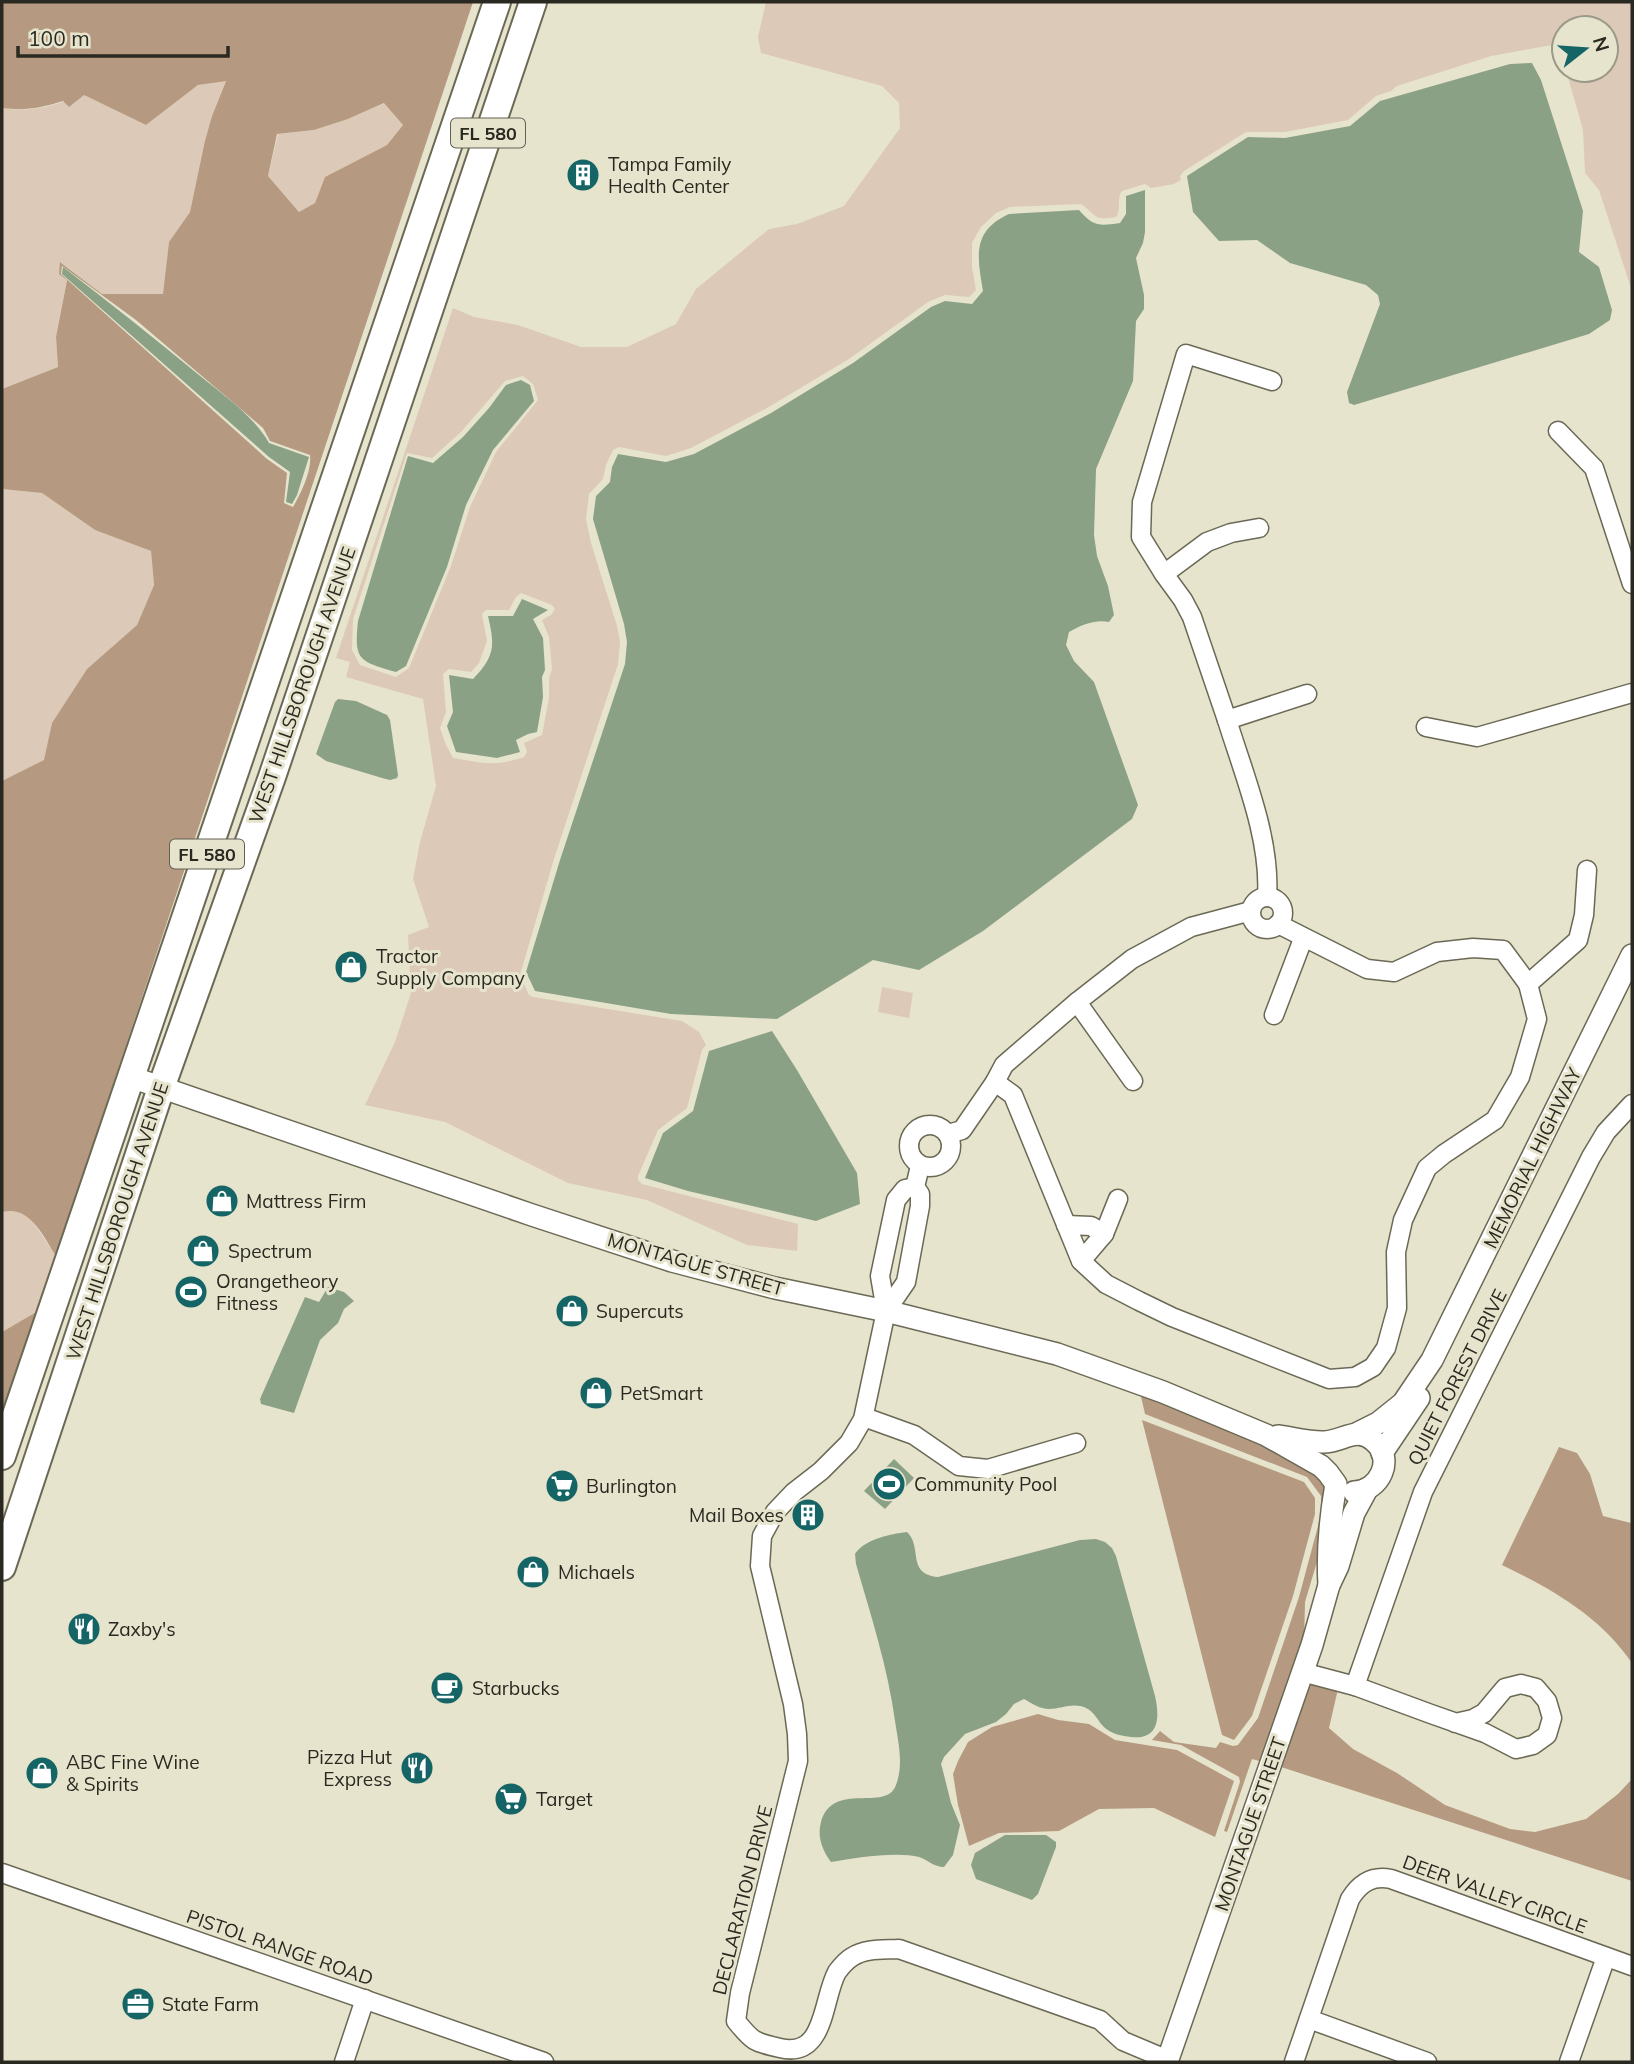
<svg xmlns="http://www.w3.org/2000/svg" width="1634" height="2064" viewBox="0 0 1634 2064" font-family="Mulish,sans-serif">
  <rect width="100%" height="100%" fill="#e7e4cd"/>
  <g fill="#ddc9b8" fill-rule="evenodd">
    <path d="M 766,2 L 1632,2 L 1632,291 L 1599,190 L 1585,173 L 1583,130 L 1566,70 L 1606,70 L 1606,28 L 1564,28 L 1564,63 L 1558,44 L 1491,56 L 1397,86 L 1391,91 L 1376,96 L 1348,120 L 1285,132 L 1246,132 L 1184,171 L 1180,176 L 1181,180 L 1174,184 L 1151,188 L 1145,184 L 1122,191 C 1116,199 1122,209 1116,217 C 1093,221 1098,216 1081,204 L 1010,207 L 996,213 L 981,227 L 972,243 L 972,267 L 976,290 L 969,297 L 945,295 L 928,302 L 849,359 L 767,408 L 691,448 L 666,456 L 619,447 L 613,450 L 606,465 L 603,479 L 589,494 L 586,519 L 591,543 L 617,626 L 620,642 L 618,664 L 554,859 L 520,975 L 529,995 L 533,997 L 682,1021 L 699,1032 L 706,1045 L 702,1050 L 687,1108 L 658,1130 L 638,1176 L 638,1180 L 642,1184 L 798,1224 L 797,1251 L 747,1245 L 647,1200 L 568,1183 L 445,1122 L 365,1105 L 395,1042 L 411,993 L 408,935 L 429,927 L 413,879 L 420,842 L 436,786 L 423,699 L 346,677 L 350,662 L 336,658 L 453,308 L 474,317 L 518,325 L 581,347 L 627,347 L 676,324 L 696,289 L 769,229 L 797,224 L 844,206 L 900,128 L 899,103 L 882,86 L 761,53 L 758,37 ZM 523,376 L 533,384 L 538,400 L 496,452 L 470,507 L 451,566 L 409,668 L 396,677 L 360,665 L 352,650 L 353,619 L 407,453 L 432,458 L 461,432 L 505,381 ZM 521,593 L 552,605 L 555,609 L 551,615 L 542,620 L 549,637 L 552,669 L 549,678 L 549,698 L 542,735 L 524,743 L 527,752 L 524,757 C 494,767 483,763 453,758 L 446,745 L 440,728 L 446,712 L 443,674 L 449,669 L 471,672 L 479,663 L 487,641 L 482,614 L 486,610 L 509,610 L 516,597 Z"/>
    <path d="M 226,80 L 212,116 L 190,212 L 169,242 L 163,295 L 102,294 L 61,262 L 59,274 L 67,279 L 56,337 L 58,367 L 2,389 L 2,108 C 35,113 53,105 84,95 L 146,125 L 198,85 Z"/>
    <polygon points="385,103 403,125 387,145 325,177 315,203 299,212 268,176 278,134 314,130 348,119"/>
    <polygon points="2,489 42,493 95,530 151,551 154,585 137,625 87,669 52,723 45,760 2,781"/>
    <polygon points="882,987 913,993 909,1018 878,1012"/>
    <polygon points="11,1210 29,1216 56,1256 38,1311 2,1332 2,1212"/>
  </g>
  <g fill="#b59a81" fill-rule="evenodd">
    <path d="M 2,2 L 473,2 L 56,1256 C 43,1236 30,1205 2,1212 L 2,781 L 44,760 L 52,723 L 87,669 L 137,625 L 154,585 L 151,551 L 95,530 L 42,493 L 2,489 L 2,389 L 58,367 L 56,337 L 67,280 L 59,274 L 60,262 L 102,294 L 163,294 L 169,242 L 190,212 L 205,141 L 212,116 L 226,81 L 198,85 L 146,125 L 84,95 L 69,107 L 63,101 C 41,108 25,111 2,108 ZM 384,103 L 403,125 L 387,145 L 325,177 L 315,203 L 299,212 L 268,176 L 277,134 L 314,130 L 348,119 ZM 62,266 L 136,320 L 263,428 L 270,441 L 310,455 C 312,471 301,493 293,507 L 284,503 L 287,473 L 267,459 L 81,292 L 61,274 Z"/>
    <polygon points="38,1311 2,1416 2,1332"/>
    <polygon points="1140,1392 1257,1439 1316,1472 1327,1488 1319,1555 1305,1602 1304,1644 1263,1762 1252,1759 1227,1832 1224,1831 1240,1782 1239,1777 1181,1745 1152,1740 1160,1731 1174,1742 1216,1748 1220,1742 1233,1746 1238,1745 1258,1718 1299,1597 1321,1515 1321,1496 1307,1477 1145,1414"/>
    <polygon points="1142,1420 1304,1482 1315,1498 1315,1514 1293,1596 1252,1716 1234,1740 1222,1735"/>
    <path d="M 1559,1447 L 1577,1453 L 1590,1474 L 1603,1516 L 1631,1523 L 1632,1521 L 1632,1663 C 1600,1616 1552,1589 1502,1565 Z"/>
    <polygon points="1307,1681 1338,1689 1329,1728 1353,1749 1397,1773 1445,1805 1510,1829 1535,1832 1586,1819 1618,1794 1632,1779 1632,1881 1278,1766"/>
    <polygon points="1038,1714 1058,1720 1089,1724 1115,1740 1177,1750 1234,1781 1215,1837 1154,1808 1099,1809 1059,1831 999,1833 969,1846 958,1805 953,1774 958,1761 968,1742 992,1727"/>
  </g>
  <g fill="#8ba185">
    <polygon points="1532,63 1541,80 1583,211 1579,252 1599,267 1612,310 1610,320 1589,334 1354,405 1349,403 1347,392 1380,304 1378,295 1366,285 1290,263 1257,240 1219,241 1193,212 1187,176 1248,137 1285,138 1350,126 1380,101 1510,64"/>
    <path d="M 1145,190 L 1145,232 L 1143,243 L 1136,258 L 1144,295 L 1144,309 L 1136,321 L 1133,381 L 1096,469 L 1094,535 L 1097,556 L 1108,586 L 1114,615 L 1109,622 C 1095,619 1081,625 1069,632 L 1066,645 L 1074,661 L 1094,682 L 1138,805 L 1132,819 L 983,931 L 919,970 L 873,960 L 777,1019 L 671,1014 L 535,991 L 526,972 L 560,860 L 625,664 L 627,642 L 624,624 L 593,519 L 596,496 L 610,482 L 612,467 L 618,454 L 666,462 L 694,454 L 771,413 L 853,363 L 931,307 L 945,301 L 972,304 L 983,291 C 977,256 972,231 1009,214 L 1079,210 C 1094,227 1099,226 1120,223 L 1126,214 L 1126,196 Z"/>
    <path d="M 63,267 C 109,302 154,338 199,375 C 223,395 254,416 269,443 L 309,457 L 297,495 L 292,504 L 286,502 L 290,472 L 269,457 L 62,274 Z"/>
    <path d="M 521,380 L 530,385 L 534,401 L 493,450 L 466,505 L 447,567 L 406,666 L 396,672 C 358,661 354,660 358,621 L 408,456 L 433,463 L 463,437 L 489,408 L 506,385 Z"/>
    <path d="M 522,599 L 548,610 L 533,619 L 543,638 L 545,670 L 542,677 L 543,697 L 537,732 L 528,734 L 516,740 L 520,752 L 497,758 L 456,752 L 447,726 L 453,712 L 449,675 L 473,679 C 495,656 495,646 488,616 L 513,616 Z"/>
    <polygon points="338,699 356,701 387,715 390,720 398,775 397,778 390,780 382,778 326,761 316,754 335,702"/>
    <polygon points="772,1031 797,1070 857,1173 860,1204 816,1221 688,1191 645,1178 663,1133 693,1111 709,1051"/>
    <polygon points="328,1287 344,1292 354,1301 344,1309 338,1323 320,1340 294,1413 261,1404 260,1399 305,1297 319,1302"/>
    <polygon points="894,1459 914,1478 885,1509 864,1491"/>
    <path d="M 907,1532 C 923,1547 906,1574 938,1577 L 1080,1540 L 1096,1539 L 1105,1542 L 1112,1548 L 1116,1556 L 1155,1696 C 1160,1718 1159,1740 1131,1737 C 1122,1736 1112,1734 1105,1728 C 1098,1722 1095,1712 1086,1708 C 1073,1702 1062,1709 1049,1709 C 1040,1709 1031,1703 1024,1699 L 1014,1704 L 1006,1714 L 996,1722 L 965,1734 L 944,1757 L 941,1764 L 943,1771 L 951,1803 L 960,1825 L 953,1855 L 944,1867 C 934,1867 928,1860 919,1857 C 897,1851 853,1858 831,1862 C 822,1850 817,1836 821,1822 C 833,1780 886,1813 896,1785 C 904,1764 898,1741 895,1721 C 888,1668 871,1616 856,1564 L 855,1554 C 865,1539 890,1534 907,1532 Z"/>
    <polygon points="1005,1835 1046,1835 1056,1842 1056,1847 1038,1894 1032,1900 976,1879 971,1865 975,1853"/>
  </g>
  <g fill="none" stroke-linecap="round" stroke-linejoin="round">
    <defs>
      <g id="minor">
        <polyline points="1558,431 1594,468 1632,584"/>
        <polyline points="1259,528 1231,533 1207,542 1164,574 1141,537 1142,502 1186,354 1272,381"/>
        <polyline points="1164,574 1183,600 1192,617 1227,720 1307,694"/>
        <path d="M 1227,720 C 1244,775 1271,839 1267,897"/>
        <polyline points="1426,727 1477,737 1632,693"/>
        <circle cx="1267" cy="913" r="16"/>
        <polyline points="1278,924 1367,969 1394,972 1437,952 1473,948 1503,950 1528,984"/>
        <polyline points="1274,1015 1303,939"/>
        <polyline points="1133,1081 1077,1002 1132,959 1191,927 1251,911"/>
        <polyline points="995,1082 1013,1095 1081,1261 1104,1234 1118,1199"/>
        <circle cx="930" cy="1146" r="21"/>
        <polyline points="948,1134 962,1130 995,1082 1004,1065 1077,1002"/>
        <path d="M 915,1187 L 905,1189 L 896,1200 L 880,1276 L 886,1311 L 863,1419 L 849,1443 L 821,1471 L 794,1492 L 775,1512 L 762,1536 L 760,1566 L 793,1704 L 797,1734 L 798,1761 L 740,1993 L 736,2021 C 753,2042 754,2042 780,2048 C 826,2059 822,1999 837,1972 C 840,1968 847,1960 852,1957 C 866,1948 883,1950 899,1949 L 1100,2020 L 1123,2041 L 1168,2060"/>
        <polyline points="1066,1225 1091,1226 1104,1234"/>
        <polyline points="1081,1261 1106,1284 1139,1301 1172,1317 1329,1379 1355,1377 1373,1367 1386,1348 1397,1308 1396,1252 1403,1220 1427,1168 1444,1154 1495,1120 1520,1077 1537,1019 1528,984 1578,940 1584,915 1587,870"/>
        <polyline points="886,1311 906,1282 920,1206 920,1194 915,1187 920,1166"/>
        <polyline points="864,1417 914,1435 959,1466 988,1469 1076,1443"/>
        <polyline points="1302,1672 1355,1686 1431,1714 1485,1733 1516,1749 1533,1745 1547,1735 1552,1718 1547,1701 1536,1688 1521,1684 1505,1688 1484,1713 1473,1719 1455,1723"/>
        <polyline points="1355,1686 1423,1492 1591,1157 1606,1132 1632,1104"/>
        <polyline points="2,1873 544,2062"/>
        <polyline points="1309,2019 1427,2062"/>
        <polyline points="344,2062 365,1999"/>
        <path d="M 1294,2062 L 1350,1899 C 1360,1883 1372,1875 1391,1879 L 1632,1966"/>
        <polyline points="1569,2062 1606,1957"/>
      </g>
      <g id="tertiary">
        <path d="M 131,1077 L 532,1215 L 672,1261 L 775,1288 L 886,1311 L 1057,1354 L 1163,1392 L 1266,1435 L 1321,1466 L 1328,1473 L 1336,1484 C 1330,1518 1327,1551 1329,1585"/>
        <polyline points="1356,1434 1378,1423 1403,1403 1432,1360 1632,955"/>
        <path d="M 1278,1436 C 1293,1438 1308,1442 1322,1442 C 1341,1443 1356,1425 1374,1441 C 1395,1459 1380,1491 1354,1492"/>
        <polyline points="1382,1453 1419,1398"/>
        <polyline points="1167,2062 1312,1645 1329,1585 1338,1566 1354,1513 1367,1489"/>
      </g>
      <g id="primary">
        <polyline points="2,1456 497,2"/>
        <polyline points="2,1567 161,1088 272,777 533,2"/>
      </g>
    </defs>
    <use href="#minor" stroke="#6b6955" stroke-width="21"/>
    <use href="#tertiary" stroke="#6b6955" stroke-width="24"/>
    <use href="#primary" stroke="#6b6955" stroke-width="30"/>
    <use href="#minor" stroke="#fff" stroke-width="18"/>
    <use href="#tertiary" stroke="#fff" stroke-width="21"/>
    <use href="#primary" stroke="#fff" stroke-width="26"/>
  </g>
  <defs>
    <symbol id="building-disc" viewBox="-11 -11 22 22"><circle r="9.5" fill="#166566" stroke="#e7e4cd"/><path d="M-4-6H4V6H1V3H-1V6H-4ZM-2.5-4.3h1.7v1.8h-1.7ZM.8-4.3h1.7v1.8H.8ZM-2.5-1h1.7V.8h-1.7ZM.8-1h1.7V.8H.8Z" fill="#fff"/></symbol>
    <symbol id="shop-disc" viewBox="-11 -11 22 22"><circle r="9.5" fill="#166566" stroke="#e7e4cd"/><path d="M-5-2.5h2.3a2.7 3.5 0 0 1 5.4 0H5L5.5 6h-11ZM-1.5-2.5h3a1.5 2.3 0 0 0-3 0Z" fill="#fff"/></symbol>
    <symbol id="stadium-disc" viewBox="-11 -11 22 22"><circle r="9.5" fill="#166566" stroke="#e7e4cd"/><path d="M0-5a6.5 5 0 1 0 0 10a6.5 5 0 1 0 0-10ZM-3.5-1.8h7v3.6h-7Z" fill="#fff"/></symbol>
    <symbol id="supermarket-disc" viewBox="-11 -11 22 22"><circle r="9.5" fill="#166566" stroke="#e7e4cd"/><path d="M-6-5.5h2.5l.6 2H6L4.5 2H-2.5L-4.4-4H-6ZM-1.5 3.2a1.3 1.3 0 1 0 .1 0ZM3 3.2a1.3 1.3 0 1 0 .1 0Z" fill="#fff"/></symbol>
    <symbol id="restaurant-disc" viewBox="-11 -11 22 22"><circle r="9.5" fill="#166566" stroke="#e7e4cd"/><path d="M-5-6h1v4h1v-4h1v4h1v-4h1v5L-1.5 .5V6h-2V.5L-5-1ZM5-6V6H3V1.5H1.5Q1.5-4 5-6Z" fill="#fff"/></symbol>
    <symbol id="cafe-disc" viewBox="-11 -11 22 22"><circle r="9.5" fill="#166566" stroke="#e7e4cd"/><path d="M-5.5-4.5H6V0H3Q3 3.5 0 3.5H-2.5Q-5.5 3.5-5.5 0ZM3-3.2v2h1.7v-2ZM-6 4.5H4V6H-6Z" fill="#fff"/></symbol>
    <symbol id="office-disc" viewBox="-11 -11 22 22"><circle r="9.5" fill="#166566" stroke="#e7e4cd"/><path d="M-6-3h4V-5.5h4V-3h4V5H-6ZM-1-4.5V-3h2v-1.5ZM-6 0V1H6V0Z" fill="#fff"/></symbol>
  </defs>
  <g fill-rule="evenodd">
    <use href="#building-disc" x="564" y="156" width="38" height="38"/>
    <use href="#shop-disc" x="332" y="948" width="38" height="38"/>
    <use href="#shop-disc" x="203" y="1182" width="38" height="38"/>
    <use href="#shop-disc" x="184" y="1232" width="38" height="38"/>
    <use href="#stadium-disc" x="172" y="1273" width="38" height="38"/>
    <use href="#shop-disc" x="553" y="1292" width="38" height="38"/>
    <use href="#shop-disc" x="577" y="1374" width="38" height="38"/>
    <use href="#stadium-disc" x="870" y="1465" width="38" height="38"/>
    <use href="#supermarket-disc" x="543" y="1467" width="38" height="38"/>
    <use href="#building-disc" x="789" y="1496" width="38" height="38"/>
    <use href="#shop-disc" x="514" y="1553" width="38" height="38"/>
    <use href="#restaurant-disc" x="65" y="1610" width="38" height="38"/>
    <use href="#cafe-disc" x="428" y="1669" width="38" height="38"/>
    <use href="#restaurant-disc" x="398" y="1749" width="38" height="38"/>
    <use href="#shop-disc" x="23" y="1754" width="38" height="38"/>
    <use href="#supermarket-disc" x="492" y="1780" width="38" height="38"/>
    <use href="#office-disc" x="119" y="1985" width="38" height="38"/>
  </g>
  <g text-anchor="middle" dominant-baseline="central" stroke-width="6" stroke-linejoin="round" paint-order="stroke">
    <g fill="#e7e4cd" stroke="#636155" stroke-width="2">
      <rect x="451" y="118.5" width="74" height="29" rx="5"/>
      <rect x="170" y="839.5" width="74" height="29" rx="5"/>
    </g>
    <g font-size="18" font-weight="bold" fill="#2a2921">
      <text x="488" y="133">FL 580</text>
      <text x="207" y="854">FL 580</text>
    </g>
    <g font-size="19" fill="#2a2921" stroke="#e7e4cd" text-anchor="start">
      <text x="608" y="164">Tampa Family<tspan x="608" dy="22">Health Center</tspan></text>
      <text x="376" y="956">Tractor<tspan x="376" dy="22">Supply Company</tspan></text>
      <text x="246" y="1201">Mattress Firm</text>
      <text x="228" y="1251">Spectrum</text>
      <text x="216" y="1281">Orangetheory<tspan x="216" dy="22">Fitness</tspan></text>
      <text x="596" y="1311">Supercuts</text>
      <text x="620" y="1393">PetSmart</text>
      <text x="914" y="1484">Community Pool</text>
      <text x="586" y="1486">Burlington</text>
      <text x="784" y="1515" text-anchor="end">Mail Boxes</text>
      <text x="558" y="1572">Michaels</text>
      <text x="108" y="1629">Zaxby's</text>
      <text x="472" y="1688">Starbucks</text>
      <text x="392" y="1757" text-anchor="end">Pizza Hut<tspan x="392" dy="22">Express</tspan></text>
      <text x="66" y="1762">ABC Fine Wine<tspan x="66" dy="22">&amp; Spirits</tspan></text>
      <text x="536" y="1799">Target</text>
      <text x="162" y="2004">State Farm</text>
    </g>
    <g font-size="19" fill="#2a2921" stroke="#e7e4cd">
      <text transform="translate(302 685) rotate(-71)">WEST HILLSBOROUGH AVENUE</text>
      <text transform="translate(1532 1158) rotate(-64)">MEMORIAL HIGHWAY</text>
      <text transform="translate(117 1221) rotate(-72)">WEST HILLSBOROUGH AVENUE</text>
      <text transform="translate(696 1264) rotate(16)">MONTAGUE STREET</text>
      <text transform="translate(1457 1377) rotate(-63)">QUIET FOREST DRIVE</text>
      <text transform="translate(1250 1824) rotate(-71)">MONTAGUE STREET</text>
      <text transform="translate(1495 1894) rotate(20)">DEER VALLEY CIRCLE</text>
      <text transform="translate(742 1900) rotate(-76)">DECLARATION DRIVE</text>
      <text transform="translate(280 1947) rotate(19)">PISTOL RANGE ROAD</text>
    </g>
  </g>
  <rect width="1634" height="2064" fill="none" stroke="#2a2921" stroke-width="7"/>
  <g transform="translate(1585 49) rotate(73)"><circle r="33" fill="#e7e4cd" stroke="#9b9988" stroke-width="2"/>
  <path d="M0-5L12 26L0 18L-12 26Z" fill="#166566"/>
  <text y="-10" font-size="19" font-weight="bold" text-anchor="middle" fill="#2a2921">N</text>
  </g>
  <path d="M18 46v10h210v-10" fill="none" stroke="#2a2921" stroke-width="3.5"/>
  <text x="28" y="46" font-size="21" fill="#2a2921" stroke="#e7e4cd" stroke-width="5" paint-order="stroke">100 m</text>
</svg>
